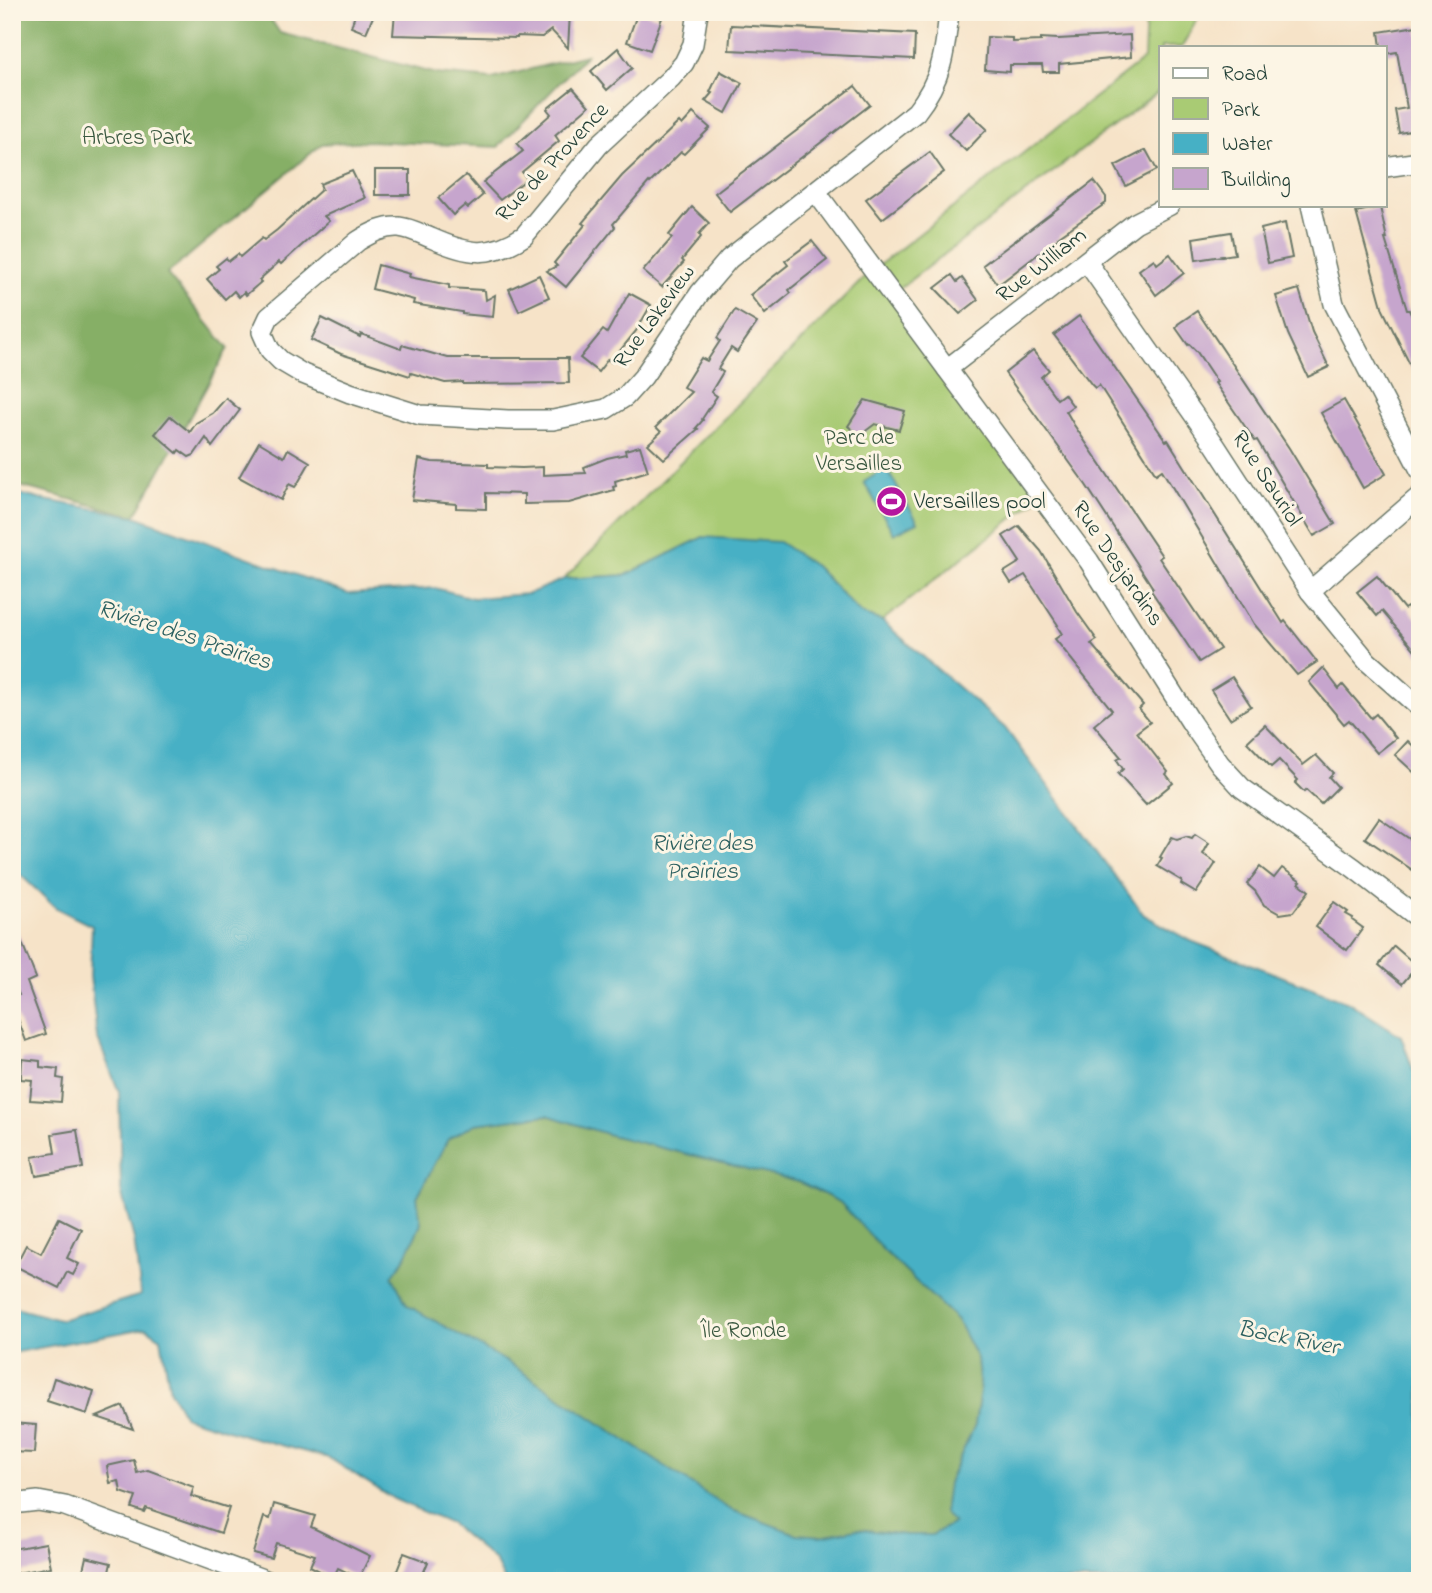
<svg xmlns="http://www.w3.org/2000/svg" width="1432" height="1593" viewBox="0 0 1432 1593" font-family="'Indie Flower',sans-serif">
  <rect width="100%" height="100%" fill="#fcf5e5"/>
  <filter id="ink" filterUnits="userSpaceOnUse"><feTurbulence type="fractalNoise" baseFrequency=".0143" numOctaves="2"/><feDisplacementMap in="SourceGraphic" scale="14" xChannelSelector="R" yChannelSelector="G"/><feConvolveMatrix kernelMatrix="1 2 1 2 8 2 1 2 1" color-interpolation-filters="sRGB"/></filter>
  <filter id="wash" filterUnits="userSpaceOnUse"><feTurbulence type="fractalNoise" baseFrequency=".00686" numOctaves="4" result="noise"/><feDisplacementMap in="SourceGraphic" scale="28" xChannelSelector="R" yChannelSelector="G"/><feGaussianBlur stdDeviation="1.57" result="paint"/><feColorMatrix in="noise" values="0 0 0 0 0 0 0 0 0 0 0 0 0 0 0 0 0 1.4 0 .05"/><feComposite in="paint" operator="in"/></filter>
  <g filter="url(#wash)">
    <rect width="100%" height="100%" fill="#f6e3c8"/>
    <polygon fill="#a9cb74" stroke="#648454" stroke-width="2" points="1146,12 1201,12 1182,47 1161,47 1161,85 1157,93 892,294 1041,496 882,621 861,614 815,566 703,537 626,575 564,579 869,273 1144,59"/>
    <g fill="#86af66" stroke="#52764d" stroke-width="2">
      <polygon points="12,12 266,12 280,33 437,74 492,79 586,55 498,147 368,141 322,144 167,274 228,348 135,516 12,484"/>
      <polygon points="547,1115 610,1135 799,1182 840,1202 884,1251 957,1320 977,1358 980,1391 975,1425 948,1483 954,1523 932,1535 906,1535 858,1529 821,1536 796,1534 729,1509 507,1362 407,1305 392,1276 404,1260 421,1224 417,1197 448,1139 475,1124"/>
    </g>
    <g fill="#46b0c5" stroke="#32767c" stroke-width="2" fill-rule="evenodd">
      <polygon points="886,468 918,522 894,534 864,482"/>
      <path d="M 12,492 L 39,499 L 135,516 L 348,594 L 435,588 L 473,598 L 528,594 L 564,579 L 626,575 L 703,537 L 779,542 L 815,566 L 861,614 L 882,621 L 1005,728 L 1144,915 L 1191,941 L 1348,1002 L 1401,1036 L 1414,1072 L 1420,1075 L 1420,1581 L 505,1581 L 495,1561 L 451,1524 L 394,1499 L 329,1458 L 247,1436 L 185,1417 L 170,1391 L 161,1338 L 146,1328 L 12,1353 L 12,1307 L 60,1320 L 141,1295 L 134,1239 L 121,1191 L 119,1092 L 97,1037 L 90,976 L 92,926 L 56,908 L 12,867 ZM 547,1115 L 610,1135 L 799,1182 L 840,1202 L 884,1251 L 957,1320 L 977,1358 L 980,1391 L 975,1425 L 948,1483 L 944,1513 L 954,1523 L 932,1535 L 906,1535 L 857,1529 L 821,1536 L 796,1534 L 729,1509 L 507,1362 L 407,1305 L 392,1276 L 404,1260 L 421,1224 L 417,1197 L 448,1139 L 475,1124 Z"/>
    </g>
    <g id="blocks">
      <g fill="#c6a5cd">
        <polygon points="356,12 375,12 366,33 351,27"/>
        <polygon points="395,12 519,12 552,15 552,13 570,13 568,48 551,30 542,37 517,36 517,38 393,35"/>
        <polygon points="638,12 662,18 650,50 627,42"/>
        <polygon points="731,25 915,34 914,59 729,50"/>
        <polygon points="1417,26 1420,42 1420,141 1413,141 1411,131 1399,133 1395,110 1407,108 1397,52 1385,54 1385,47 1381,47 1379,32"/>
        <polygon points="1130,35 1131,57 1059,64 1059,72 1043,72 1042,65 1010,65 1010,72 985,70 987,37 1012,38 1012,42 1041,41 1041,38 1058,39"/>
        <polygon points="618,48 632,68 607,90 591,71"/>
        <polygon points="720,71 742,83 726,113 705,101 712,93 710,92"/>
        <polygon points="855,86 870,105 730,212 715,193"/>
        <polygon points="573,88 589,106 555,135 559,141 522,172 527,179 500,200 483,182 523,151 517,144 551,114 547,109"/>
        <polygon points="969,112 987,129 966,151 948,134"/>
        <polygon points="693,113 710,128 684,154 681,152 650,183 649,182 613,224 615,227 566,287 547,271 557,266 554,263 585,225 582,223 622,176 679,122 682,125"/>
        <polygon points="1146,150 1157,170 1126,186 1115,166"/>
        <polygon points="930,152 944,172 882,219 866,199"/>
        <rect x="375" y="170" width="35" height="25"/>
        <polygon points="352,171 365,198 324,216 329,221 281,264 279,262 259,280 261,282 246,295 244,292 239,297 234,291 225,299 207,279 219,269 216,266 226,258 229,261 238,254 240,257 262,238 264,240 277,230 322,189 320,184"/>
        <polygon points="466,175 483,195 468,208 465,205 453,215 438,198"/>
        <polygon points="1094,181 1106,197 1106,203 1058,237 1059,238 998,285 983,265"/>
        <polygon points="692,207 709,223 699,234 701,237 682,260 684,262 662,287 643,271 672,238 669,235"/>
        <polygon points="1380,207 1387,239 1385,239 1407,310 1409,310 1420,333 1420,385 1383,310 1356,212"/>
        <polygon points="1285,223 1292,258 1268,263 1261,229"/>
        <polygon points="1231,232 1235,254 1196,260 1193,238"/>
        <polygon points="812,241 827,260 789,290 791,293 765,314 750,295 788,265 785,261"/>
        <polygon points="1170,254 1184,273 1156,295 1139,270 1154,259 1157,264"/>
        <polygon points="378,265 410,274 409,277 449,285 449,288 483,290 485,291 486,300 495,295 493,317 462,314 462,312 413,304 414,300 372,289"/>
        <polygon points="539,275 549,297 519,311 509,289"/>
        <polygon points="952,275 957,282 962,278 978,300 960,314 935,288"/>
        <polygon points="1299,289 1312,332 1329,367 1308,377 1288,334 1276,296"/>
        <polygon points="629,293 651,305 636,331 611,362 608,359 598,372 580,358 603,330 607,333"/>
        <polygon points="735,310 757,323 737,352 731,348 718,369 723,372 711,392 717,396 702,419 703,420 696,428 698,429 664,459 648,444 661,432 656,427 691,392 683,387 701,358 707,361 720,341 717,338"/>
        <polygon points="1197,311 1289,448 1335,524 1314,536 1257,440 1255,441 1215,383 1217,382 1197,352 1189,344 1188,345 1176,328 1178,324"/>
        <polygon points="1079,316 1166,441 1168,440 1283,623 1285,621 1317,662 1297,675 1254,624 1162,470 1156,474 1099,385 1095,388 1092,385 1054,335"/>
        <polygon points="322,318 360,337 361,334 401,349 402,345 448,358 568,358 569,383 463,384 463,382 445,383 411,373 410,376 341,354 311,340"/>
        <polygon points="1033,351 1049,370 1041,377 1057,399 1064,394 1073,406 1066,411 1074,425 1162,556 1159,558 1220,649 1199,662 1150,589 1153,588 1086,485 1005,373"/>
        <polygon points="226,398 240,410 212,447 206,438 194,455 189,457 179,450 177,453 155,434 170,416 190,432 196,423 213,413"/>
        <polygon points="865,400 905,411 899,430 875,424 859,436 848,426"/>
        <polygon points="1344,400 1386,474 1363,488 1321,413"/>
        <polygon points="259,442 284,457 288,449 310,462 298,483 295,487 289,484 281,500 239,477"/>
        <polygon points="640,446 648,471 615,481 616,486 613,487 614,490 569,503 524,504 524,494 486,493 486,509 456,508 456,504 412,500 419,459 432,462 488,464 488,467 522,468 543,467 543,475 586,473 584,467 607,458 626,454 625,450"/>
        <polygon points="1019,526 1041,551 1077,612 1097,640 1091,644 1143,705 1139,709 1150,722 1137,732 1168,772 1166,774 1173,783 1146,805 1118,774 1123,769 1117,760 1121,757 1094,725 1112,710 1055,639 1062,634 1057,626 1058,625 1025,575 1011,583 1004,572 1020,562 1003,536"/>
        <polygon points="1377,576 1404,609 1407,607 1420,623 1420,656 1382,611 1377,616 1357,592"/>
        <polygon points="1323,668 1339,689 1343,685 1371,718 1376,714 1396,738 1377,753 1349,720 1344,724 1309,682"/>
        <polygon points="1232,677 1251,706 1230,719 1211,690"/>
        <polygon points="1265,725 1303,765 1316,755 1333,773 1329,777 1338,787 1321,804 1306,790 1304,792 1295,783 1298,780 1279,760 1271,767 1247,742"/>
        <polygon points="1408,741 1420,752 1420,778 1395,755"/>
        <polygon points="1379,818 1420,846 1420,875 1365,838"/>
        <polygon points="1195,834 1209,843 1203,854 1216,863 1196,893 1181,884 1182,881 1157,866 1162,858 1160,857 1172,837 1177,839 1186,836 1192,838"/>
        <polygon points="1260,867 1274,878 1282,868 1301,881 1299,883 1309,891 1293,912 1280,914 1264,905 1255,891 1247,884"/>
        <polygon points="1334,902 1348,912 1346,914 1353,918 1352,920 1363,928 1347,950 1316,927"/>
        <polygon points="13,920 36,978 27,982 46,1034 26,1041 12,1003 12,998 19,995 12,979"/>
        <polygon points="1394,946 1417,966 1402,984 1379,965"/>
        <polygon points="22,1059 40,1061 40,1067 58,1069 57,1078 63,1079 61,1102 30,1100 32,1080 21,1079"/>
        <polygon points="77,1130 83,1168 36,1176 32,1157 55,1153 52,1134"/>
        <polygon points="59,1218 81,1229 67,1258 79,1264 73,1275 67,1272 59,1288 15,1266 26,1245 41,1253"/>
        <polygon points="54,1378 94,1391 87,1414 47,1401"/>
        <polygon points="123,1406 133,1429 97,1417"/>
        <polygon points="12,1423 36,1425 34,1453 12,1452"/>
        <polygon points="134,1460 137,1473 148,1470 194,1487 191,1496 229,1508 221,1533 146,1508 144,1512 132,1508 136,1497 121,1492 119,1481 110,1483 107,1466"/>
        <polygon points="274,1504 315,1516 311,1527 370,1556 359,1578 338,1568 333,1578 310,1566 315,1555 276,1543 271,1558 253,1553 264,1517 270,1519"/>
        <polygon points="46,1543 51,1567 12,1574 12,1549"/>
        <polygon points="404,1553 428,1562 420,1581 393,1581"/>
        <polygon points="86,1557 111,1563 107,1581 81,1579"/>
      </g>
    </g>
  </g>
  <g filter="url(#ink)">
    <use href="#blocks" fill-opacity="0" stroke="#6a7768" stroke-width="2"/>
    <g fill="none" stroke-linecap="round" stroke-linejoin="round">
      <defs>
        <g id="minor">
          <path d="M 698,12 L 693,44 L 684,63 L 671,78 L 599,145 L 524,236 C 489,259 467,254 431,238 C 421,234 410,228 399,227 C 384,226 371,233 358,241 L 269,317 L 262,332 L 270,350 L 281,361 L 303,374 L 350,393 L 420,415 L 508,420 L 553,420 L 606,409 L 625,397 L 643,377 L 700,293 L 729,259 L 916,112 C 942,79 945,53 949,12"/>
          <polyline points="1385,167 1420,162"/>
          <polyline points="816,192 1089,561 1192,724 1220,764 1242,788 1354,868 1420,919"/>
          <polyline points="1311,205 1334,304 1420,470"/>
          <polyline points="1087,262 1215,445 1310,591 1367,661 1420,708"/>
          <polyline points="947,369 1135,223 1170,205"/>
          <polyline points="1310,591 1420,496"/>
          <polyline points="12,1504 38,1501 65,1506 268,1581"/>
        </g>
      </defs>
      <use href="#minor" stroke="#6a7768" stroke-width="22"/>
      <use href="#minor" stroke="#fff" stroke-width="19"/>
    </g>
  </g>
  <defs>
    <symbol id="stadium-disc" viewBox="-11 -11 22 22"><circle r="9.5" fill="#b5179e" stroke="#fcf5e5"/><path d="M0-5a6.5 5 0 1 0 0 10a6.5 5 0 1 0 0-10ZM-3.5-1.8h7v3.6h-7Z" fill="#fff"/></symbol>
  </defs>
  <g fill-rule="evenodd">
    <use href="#stadium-disc" x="874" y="484" width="35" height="35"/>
  </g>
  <g text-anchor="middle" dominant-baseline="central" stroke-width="6" stroke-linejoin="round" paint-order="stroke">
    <g font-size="23" fill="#3b5941" stroke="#fcf5e5">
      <text x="137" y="138">Arbres Park</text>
      <text x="859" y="438">Parc de<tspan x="859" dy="26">Versailles</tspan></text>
      <text x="744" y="1331">Île Ronde</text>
    </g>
    <g font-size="23" fill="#1f3d34" stroke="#fcf5e5">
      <text transform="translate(553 163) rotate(-47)">Rue de Provence</text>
      <text transform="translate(1042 266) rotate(-38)">Rue William</text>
      <text transform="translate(655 317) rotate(-54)">Rue Lakeview</text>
      <text transform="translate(1266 479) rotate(57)">Rue Sauriol</text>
      <text transform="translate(1117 564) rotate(56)">Rue Desjardins</text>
    </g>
    <g font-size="23" fill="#1f3d34" stroke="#fcf5e5" text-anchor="start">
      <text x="914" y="502">Versailles pool</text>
    </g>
    <g font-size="24" font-style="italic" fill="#2b6060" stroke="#fcf5e5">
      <text transform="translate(184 636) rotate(18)">Rivière des Prairies</text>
      <text x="702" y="844">Rivière des<tspan x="702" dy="28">Prairies</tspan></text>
      <text transform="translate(1288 1339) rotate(11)">Back River</text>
    </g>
  </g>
  <rect width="1432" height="1593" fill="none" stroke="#fcf5e5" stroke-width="42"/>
  <rect x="1159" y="46" width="228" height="161" fill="#fcf5e5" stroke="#a4ab9e" stroke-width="2"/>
  <rect x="1173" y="68" width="35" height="10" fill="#ffffff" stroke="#a4ab9e" stroke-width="2"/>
  <text x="1222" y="80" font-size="21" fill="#1f3d34">Road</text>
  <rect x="1173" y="98" width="35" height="21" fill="#a9cb74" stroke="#a4ab9e" stroke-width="2"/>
  <text x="1222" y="116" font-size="21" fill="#1f3d34">Park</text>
  <rect x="1173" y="133" width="35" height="21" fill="#46b0c5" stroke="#a4ab9e" stroke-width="2"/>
  <text x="1222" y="150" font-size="21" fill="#1f3d34">Water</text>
  <rect x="1173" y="168" width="35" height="21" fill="#c6a5cd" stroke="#a4ab9e" stroke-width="2"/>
  <text x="1222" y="186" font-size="21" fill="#1f3d34">Building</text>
</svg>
